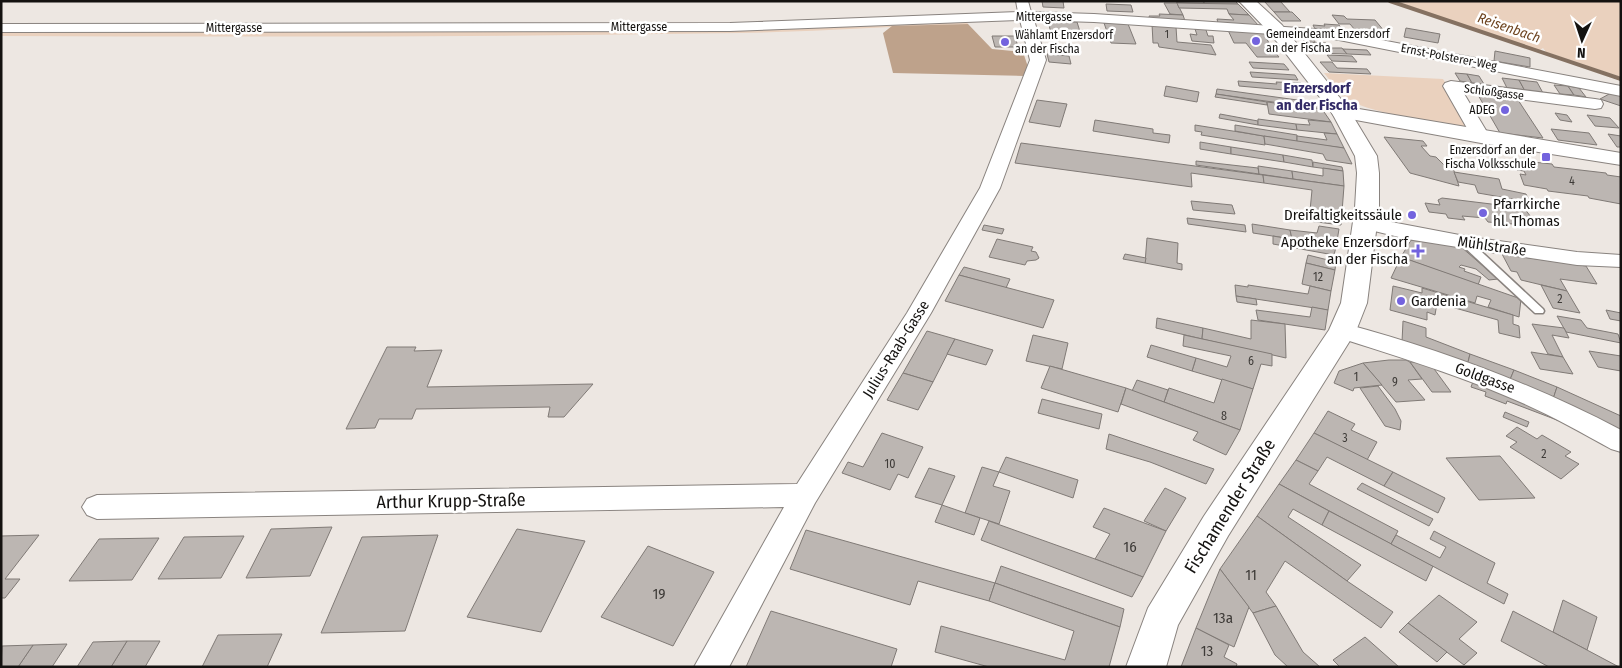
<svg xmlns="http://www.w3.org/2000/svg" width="1622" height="668" viewBox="0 0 1622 668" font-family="'Fira Sans Condensed',sans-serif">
  <rect width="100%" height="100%" fill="#ede7e2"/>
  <g fill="#ead1be">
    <polygon points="1396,1 1621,1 1621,77 1546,52 1543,48 1537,52"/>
    <path d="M 962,16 L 968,24 C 892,26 816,32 740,33 C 494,37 247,37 1,36 L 1,25 L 719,24 Z"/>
    <path d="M 1324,73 L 1443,79 L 1473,128 C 1444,124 1361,113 1341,95 C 1334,89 1330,79 1324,73 Z"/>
  </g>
  <polygon fill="#bea28b" points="968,24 992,49 1023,52 1028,67 1024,76 893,73 883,33 892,26"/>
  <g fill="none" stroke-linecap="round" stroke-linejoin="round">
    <polyline stroke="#857161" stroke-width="4" points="1390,1 1621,79"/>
  </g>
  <g fill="#bcb6b2" stroke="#807a76">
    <polygon points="1042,1 1063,1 1064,8 1043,7"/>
    <polygon points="1176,1 1203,1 1205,4 1177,3"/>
    <polygon points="1203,1 1235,1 1238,4 1205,4"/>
    <polygon points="1264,1 1280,1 1290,12 1274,12"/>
    <polygon points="1164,3 1177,3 1183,15 1170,14"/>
    <polygon points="1177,3 1238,4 1249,15 1229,14 1227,9 1179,8"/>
    <polygon points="1106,4 1131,5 1133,12 1107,11"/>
    <polygon points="1274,12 1292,12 1301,21 1282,21"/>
    <polygon points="1159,14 1183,15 1185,21 1150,19 1149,16 1160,16"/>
    <polygon points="1229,14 1249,15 1259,26 1218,23 1217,19 1234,20"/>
    <polygon points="1332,15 1344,16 1347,19 1375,20 1385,32 1355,30 1350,24 1339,24"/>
    <polygon points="1048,21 1077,22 1082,38 1052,37"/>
    <polygon points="1104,23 1128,24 1136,44 1111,43"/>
    <polygon points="1152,24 1176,27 1177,42 1211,45 1216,55 1159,47 1158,43 1153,43"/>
    <polygon points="1324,24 1339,25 1343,31 1315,29 1313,25 1325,26"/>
    <polygon points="1194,26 1205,27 1208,36 1213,36 1214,43 1192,41 1190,34 1197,35"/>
    <polygon points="1227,28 1262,30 1269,43 1267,43 1279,57 1257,57 1246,43 1234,43"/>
    <polygon points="1406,28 1440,34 1438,43 1404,37"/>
    <polygon points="1298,34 1309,34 1316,43 1305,42"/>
    <polygon points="992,36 1015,36 1018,47 995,47"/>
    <polygon points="1305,42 1326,43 1330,48 1342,48 1347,54 1313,53"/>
    <polygon points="1343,49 1367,50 1371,55 1347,54"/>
    <polygon points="1495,51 1530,58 1530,67 1494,61"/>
    <polygon points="1047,54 1069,56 1071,64 1049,62"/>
    <polygon points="1327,55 1352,56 1357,62 1332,61"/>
    <polygon points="1249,62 1284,64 1289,70 1253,68"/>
    <polygon points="1320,62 1332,62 1337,68 1367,69 1371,74 1329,72"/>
    <polygon points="1250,72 1295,75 1298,80 1252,77"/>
    <polygon points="1455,73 1467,74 1472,83 1460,81"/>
    <polygon points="1467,74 1479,76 1484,84 1472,83"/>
    <polygon points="1502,78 1519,80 1525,91 1507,88"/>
    <polygon points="1519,80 1537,82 1543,93 1525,91"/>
    <polygon points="1238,81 1277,84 1276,82 1301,83 1307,92 1239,86"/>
    <polygon points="1554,85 1568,86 1574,95 1560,94"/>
    <polygon points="1166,86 1199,92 1197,102 1164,96"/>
    <polygon points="1568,86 1579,88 1586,97 1574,95"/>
    <polygon points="1217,89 1312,102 1319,105 1322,109 1216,94"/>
    <polygon points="1611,93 1621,96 1621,106 1600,99"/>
    <polygon points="1216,94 1267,102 1267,105 1215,97"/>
    <polygon points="1478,95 1518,100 1543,138 1500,133"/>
    <polygon points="1037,100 1067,104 1060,127 1029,122"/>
    <polygon points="1267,102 1322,109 1331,122 1269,114"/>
    <polygon points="1555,113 1567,115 1572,122 1560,120"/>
    <polygon points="1220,114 1258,121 1258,125 1219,118"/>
    <polygon points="1587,115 1610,118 1619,128 1595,126"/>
    <polygon points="1258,119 1296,124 1297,130 1258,125"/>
    <polygon points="1095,120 1153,129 1153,133 1170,135 1169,143 1093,131"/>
    <polygon points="1308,120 1331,122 1337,134 1297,130 1296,124 1310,125"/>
    <polygon points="1195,125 1264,136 1265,145 1201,135 1202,132 1195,131"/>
    <polygon points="1235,125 1297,135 1297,142 1235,131"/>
    <polygon points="1551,129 1589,133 1597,145 1558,140"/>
    <polygon points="1324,133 1337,134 1344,148 1297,142 1297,136 1327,140"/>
    <polygon points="1608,134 1621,136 1621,147 1617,147"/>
    <polygon points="1264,136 1344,148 1352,164 1326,160 1323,154 1265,144"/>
    <polygon points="1384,137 1423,141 1427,146 1421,146 1430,156 1436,157 1444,165 1453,168 1459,186 1410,173"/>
    <polygon points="1200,142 1231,147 1231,154 1200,149"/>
    <polygon points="1021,143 1263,175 1264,183 1191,173 1192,187 1015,163"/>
    <polygon points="1231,147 1283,155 1284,162 1231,154"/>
    <polygon points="1283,155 1312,160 1313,167 1284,162"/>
    <polygon points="1513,160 1552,164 1554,167 1606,173 1607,175 1621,177 1621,204 1589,198 1588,196 1548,191 1547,189 1524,185 1520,174 1526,175 1524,171 1517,170"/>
    <polygon points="1196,161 1258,168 1259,174 1196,165"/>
    <polygon points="1313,162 1342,167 1343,171 1313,167"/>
    <polygon points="1258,166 1292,171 1293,179 1259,174"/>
    <polygon points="1323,168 1343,171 1344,186 1293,179 1292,171 1323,176"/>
    <polygon points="1454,172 1499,179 1502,189 1526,194 1530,202 1478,193 1475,185 1458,182"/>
    <polygon points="1263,175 1344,186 1341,225 1309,221 1312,190 1264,183"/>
    <polygon points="1442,198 1524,208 1538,226 1488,222 1485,218 1462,216 1465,220 1448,218 1446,214 1429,212 1425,203 1440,205 1438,200"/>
    <polygon points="1191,201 1232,205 1235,214 1193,210"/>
    <polygon points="1187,218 1245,225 1246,232 1188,224"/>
    <polygon points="1252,224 1290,230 1292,239 1253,233"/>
    <polygon points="984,225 1004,229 1002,234 982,230"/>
    <polygon points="1319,226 1339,229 1336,247 1292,239 1290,230 1317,233"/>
    <polygon points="1273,236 1336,247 1334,255 1273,244"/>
    <polygon points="1147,238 1178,243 1177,263 1182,264 1182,270 1145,263"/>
    <polygon points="997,239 1033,247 1031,251 1036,252 1039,258 1036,260 1027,261 1025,265 989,257"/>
    <polygon points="1411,240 1460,246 1498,279 1489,280 1476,269 1461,265 1459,267 1465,269 1464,271 1481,277 1478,285 1401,257"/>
    <polygon points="1125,254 1146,258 1145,263 1123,259"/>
    <polygon points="1502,254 1586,266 1597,284 1560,279 1567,291 1521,280 1517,272 1511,271"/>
    <polygon points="1308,255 1336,262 1335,270 1306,263"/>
    <polygon points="1401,257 1521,299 1519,317 1488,307 1491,300 1477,296 1475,303 1391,278"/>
    <polygon points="1306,263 1335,270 1331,291 1302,284"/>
    <polygon points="964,267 1010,279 1006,288 959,275"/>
    <polygon points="959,275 1054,300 1043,328 945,301"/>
    <polygon points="1235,285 1248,287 1248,285 1308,294 1310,286 1331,291 1328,310 1236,296"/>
    <polygon points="1541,285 1567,291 1580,313 1553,308"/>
    <polygon points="1393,286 1422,293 1422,288 1513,315 1513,324 1519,326 1520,338 1499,333 1498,320 1437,303 1435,315 1427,312 1427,320 1390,310"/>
    <polygon points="1236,296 1256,299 1257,305 1237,302"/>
    <polygon points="1312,307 1328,310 1325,330 1258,320 1256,310 1310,317"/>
    <polygon points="1606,310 1621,313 1621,321 1610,319"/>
    <polygon points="1557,316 1581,320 1587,328 1618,334 1621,343 1566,332"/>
    <polygon points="1157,318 1203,328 1202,339 1156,328"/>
    <polygon points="1251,320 1285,324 1286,358 1202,339 1203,328 1251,339"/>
    <polygon points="1403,321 1426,328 1426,337 1470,354 1467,366 1402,342"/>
    <polygon points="1532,324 1564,328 1569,338 1552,335 1563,357 1548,354"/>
    <polygon points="927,331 955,339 933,382 903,373"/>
    <polygon points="1033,335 1068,343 1062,369 1026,361"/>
    <polygon points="1184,335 1272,354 1272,366 1261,364 1253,389 1192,371 1196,358 1227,367 1231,356 1183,346"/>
    <polygon points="955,339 993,350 986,365 947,354"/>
    <polygon points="1151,345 1196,358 1192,371 1147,357"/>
    <polygon points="387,347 416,347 414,351 442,350 427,387 593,384 564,417 548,417 550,407 416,409 412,419 379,419 375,428 346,429"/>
    <polygon points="1589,351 1621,356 1621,371 1598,367"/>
    <polygon points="1531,352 1563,357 1573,374 1540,369"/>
    <polygon points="1470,354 1514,370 1509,382 1467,366"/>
    <polygon points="1389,360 1406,360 1410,362 1422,379 1408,380 1425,400 1396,402 1363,363"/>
    <polygon points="1410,362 1429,362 1451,392 1432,392"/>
    <polygon points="1363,363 1382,385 1354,388 1353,391 1334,383 1339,371"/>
    <polygon points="1050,366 1126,388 1118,412 1041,388"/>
    <polygon points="1514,370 1557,387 1553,399 1509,382"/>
    <polygon points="903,373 933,382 918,410 887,400"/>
    <polygon points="1222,379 1253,389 1240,430 1164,402 1169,388 1214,403"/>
    <polygon points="1474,379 1558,415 1557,420 1507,401 1506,404 1485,396 1486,392 1471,387"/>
    <polygon points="1137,380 1168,390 1164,402 1132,391"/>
    <polygon points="1378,386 1395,409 1401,421 1400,430 1385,426 1360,388"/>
    <polygon points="1557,387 1621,416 1621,433 1553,399"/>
    <polygon points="1126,388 1240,430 1226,455 1193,440 1198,432 1121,404"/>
    <polygon points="1042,399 1102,414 1099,429 1038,413"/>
    <polygon points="1328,411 1355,424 1351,430 1377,442 1367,460 1314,433"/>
    <polygon points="1505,412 1529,422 1527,427 1503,417"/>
    <polygon points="1517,427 1537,439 1542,435 1571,452 1565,456 1579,464 1561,479 1510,447 1517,442 1506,436"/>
    <polygon points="882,433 923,447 908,478 898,474 890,490 842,473 848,462 863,467"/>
    <polygon points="1314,433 1393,472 1384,486 1327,457 1318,471 1296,460"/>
    <polygon points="1109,434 1214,469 1206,484 1150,462 1106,449"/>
    <polygon points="1500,456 1535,498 1479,500 1446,458"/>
    <polygon points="1006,457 1078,480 1073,498 999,472"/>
    <polygon points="1296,460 1318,471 1309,484 1398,531 1391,544 1279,484"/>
    <polygon points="982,467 999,472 993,486 1010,491 999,524 965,513"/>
    <polygon points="929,468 955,476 942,505 915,497"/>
    <polygon points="1393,472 1445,498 1438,513 1384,486"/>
    <polygon points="1362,483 1433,519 1429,526 1357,489"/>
    <polygon points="1279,484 1329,511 1322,525 1293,509 1288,517 1361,565 1347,581 1257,516"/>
    <polygon points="1165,488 1186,498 1166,531 1144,521"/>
    <polygon points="942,505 980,518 974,535 935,522"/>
    <polygon points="1104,508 1166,531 1143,577 1095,559 1110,534 1093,527"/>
    <polygon points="1329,511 1433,566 1426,581 1322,525"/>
    <polygon points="1257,516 1347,581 1393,612 1381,628 1285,561 1266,592 1276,606 1253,613 1220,569"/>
    <polygon points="989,521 1095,559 1143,577 1132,597 981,540"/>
    <polygon points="332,527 310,576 246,578 271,529"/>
    <polygon points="517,529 585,541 541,632 467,617"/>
    <polygon points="806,530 995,583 989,601 918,581 910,605 790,569"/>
    <polygon points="1434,531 1495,563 1487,583 1508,594 1504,604 1391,544 1396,535 1440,558 1446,547 1430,539"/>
    <polygon points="39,535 5,579 20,579 5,598 1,598 1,536"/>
    <polygon points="438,535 405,631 321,633 362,537"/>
    <polygon points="244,536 221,578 158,579 184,537"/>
    <polygon points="159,538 132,580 69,581 99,539"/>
    <polygon points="648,546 714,572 673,646 601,617"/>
    <polygon points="1001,566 1124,609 1120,627 995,583"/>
    <polygon points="1220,569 1249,607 1234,647 1196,628"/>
    <polygon points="995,583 1120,627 1109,667 989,667 935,652 941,626 1065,660 1074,631 989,601"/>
    <polygon points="1439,595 1477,622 1459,639 1477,653 1464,665 1408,623"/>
    <polygon points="1563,600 1597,617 1587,650 1553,632"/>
    <polygon points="1276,606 1303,652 1320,667 1288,667 1275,655 1253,613"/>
    <polygon points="771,611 897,649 891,667 746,667"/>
    <polygon points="1513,611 1587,650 1619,667 1549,667 1501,641"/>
    <polygon points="1408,623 1447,652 1437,662 1399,632"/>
    <polygon points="1196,628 1229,645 1224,657 1237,664 1236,667 1181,667"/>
    <polygon points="282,634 267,667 202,667 218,635"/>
    <polygon points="1365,637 1399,667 1340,667 1333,660"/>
    <polygon points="127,641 160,641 145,667 111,667"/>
    <polygon points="127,641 111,667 77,667 93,642"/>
    <polygon points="67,644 52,667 18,667 33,645"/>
    <polygon points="33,645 18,667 1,667 2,646"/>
  </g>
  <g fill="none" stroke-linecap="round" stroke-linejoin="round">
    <defs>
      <polygon id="service" points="1466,240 1470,241 1543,309 1544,311 1543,313 1535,313 1462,245 1461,243 1462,241"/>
      <g id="minor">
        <polygon points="1016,1 1028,1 1031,12 1094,14 1329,30 1621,86 1621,96 1329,38 1094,22 1034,20 1046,60 1000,188 931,313 815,503 729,667 694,667 784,507 97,519 87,515 82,507 87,499 97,495 797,484 907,313 980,188 1030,60 1020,20 730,31 1,32 1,24 730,23 1018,12"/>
        <polygon points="1451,81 1595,99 1601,100 1603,104 1601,108 1595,109 1463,92 1490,137 1487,141 1481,142 1475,141 1472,137 1443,86 1445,83"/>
        <polygon points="1365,217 1470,237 1577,252 1621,255 1621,267 1577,265 1470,249 1407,239 1358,227 1355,223 1358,219"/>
        <path d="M 1342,323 C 1439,349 1532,383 1621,430 L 1621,452 L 1611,449 C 1577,430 1543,411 1506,396 C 1450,372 1392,355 1334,336 L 1330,331 L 1334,326 Z"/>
      </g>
      <polygon id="tertiary" points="1341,106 1621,153 1621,165 1481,143 1334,116 1331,112 1334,108"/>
      <polygon id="primary" points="1239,1 1256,1 1282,25 1348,108 1377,156 1379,173 1379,208 1367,303 1356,331 1228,536 1178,625 1166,667 1126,667 1148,608 1204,516 1329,330 1341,303 1355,208 1357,173 1355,156 1332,113 1318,95 1270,33"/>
    </defs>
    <use href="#service" stroke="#89837f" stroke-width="3"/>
    <use href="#minor" stroke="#89837f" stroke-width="2"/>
    <use href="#tertiary" stroke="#89837f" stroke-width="2"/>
    <use href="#primary" stroke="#89837f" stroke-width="2"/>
    <use href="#service" fill="#fff" fill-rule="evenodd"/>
    <use href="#minor" fill="#fff" fill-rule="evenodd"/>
    <use href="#tertiary" fill="#fff" fill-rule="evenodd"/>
    <use href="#primary" fill="#fff" fill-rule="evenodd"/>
  </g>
  <g fill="#7363de" stroke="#fff" stroke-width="2">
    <circle cx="1256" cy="41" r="5"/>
    <circle cx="1005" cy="42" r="5"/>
    <circle cx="1505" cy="110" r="5"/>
    <rect x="1541" y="152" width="10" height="10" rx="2.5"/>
    <circle cx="1483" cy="213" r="5"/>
    <circle cx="1412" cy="215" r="5"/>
    <path d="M1415.5 243.5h5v5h5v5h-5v5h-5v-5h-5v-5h5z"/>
    <circle cx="1401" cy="301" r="5"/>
  </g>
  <g text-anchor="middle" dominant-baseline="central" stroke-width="5" stroke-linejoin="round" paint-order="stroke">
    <g font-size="11" fill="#3e3b38">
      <text x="1167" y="34">1</text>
    </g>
    <g font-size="12" fill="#141210" stroke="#fff">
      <text x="1044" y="17">Mittergasse</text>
      <text x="639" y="27">Mittergasse</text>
      <text x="234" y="28">Mittergasse</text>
      <text transform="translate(1449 57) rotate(11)">Ernst-Polsterer-Weg</text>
      <text transform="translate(1494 92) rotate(7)">Schloßgasse</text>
    </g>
    <g font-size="12" fill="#141210" stroke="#fff" text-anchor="start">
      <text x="1266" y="34">Gemeindeamt Enzersdorf<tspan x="1266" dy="14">an der Fischa</tspan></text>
      <text x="1015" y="35">Wählamt Enzersdorf<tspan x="1015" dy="14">an der Fischa</tspan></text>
      <text x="1495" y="110" text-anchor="end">ADEG</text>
      <text x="1536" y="150" text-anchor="end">Enzersdorf an der<tspan x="1536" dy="14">Fischa Volksschule</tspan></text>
    </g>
    <g font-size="12" fill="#3e3b38">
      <text x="1572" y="181">4</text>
      <text x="1318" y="277">12</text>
      <text x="1560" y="299">2</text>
      <text x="1251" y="361">6</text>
      <text x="1356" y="377">1</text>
      <text x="1395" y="382">9</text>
      <text x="1224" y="416">8</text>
      <text x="1345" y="438">3</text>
      <text x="1544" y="454">2</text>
      <text x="890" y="464">10</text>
    </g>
    <g font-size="14" font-style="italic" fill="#6e4521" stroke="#fff">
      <text transform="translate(1509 28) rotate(19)">Reisenbach</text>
    </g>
    <g font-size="15" font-weight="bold" fill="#322a65" stroke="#fff">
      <text x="1317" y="88">Enzersdorf<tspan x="1317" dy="17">an der Fischa</tspan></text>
    </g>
    <g font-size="15" fill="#141210" stroke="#fff" text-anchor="start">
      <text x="1493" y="204">Pfarrkirche<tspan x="1493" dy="17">hl. Thomas</tspan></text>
      <text x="1402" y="215" text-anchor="end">Dreifaltigkeitssäule</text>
      <text x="1408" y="242" text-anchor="end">Apotheke Enzersdorf<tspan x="1408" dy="17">an der Fischa</tspan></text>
      <text x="1411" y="301">Gardenia</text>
    </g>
    <g font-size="15" fill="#141210" stroke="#fff">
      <text transform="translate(1492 246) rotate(8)">Mühlstraße</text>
      <text transform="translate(896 349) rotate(-58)">Julius-Raab-Gasse</text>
      <text transform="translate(1485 378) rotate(20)">Goldgasse</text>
    </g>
    <g font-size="15" fill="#3e3b38">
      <text x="1130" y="547">16</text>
      <text x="1251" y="575">11</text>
      <text x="659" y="594">19</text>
      <text x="1223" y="618">13a</text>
      <text x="1207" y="651">13</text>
    </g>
    <g font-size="18" fill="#141210" stroke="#fff">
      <text transform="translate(451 501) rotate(-1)">Arthur Krupp-Straße</text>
      <text transform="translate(1230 506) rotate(-58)">Fischamender Straße</text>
    </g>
  </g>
  <rect width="1622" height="668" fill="none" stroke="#141210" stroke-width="5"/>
  <g transform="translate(1582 40) rotate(183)" stroke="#ffffff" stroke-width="4" paint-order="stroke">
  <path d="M0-4L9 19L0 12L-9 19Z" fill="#141210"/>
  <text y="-8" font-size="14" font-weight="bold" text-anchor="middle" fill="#141210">N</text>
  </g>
</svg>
